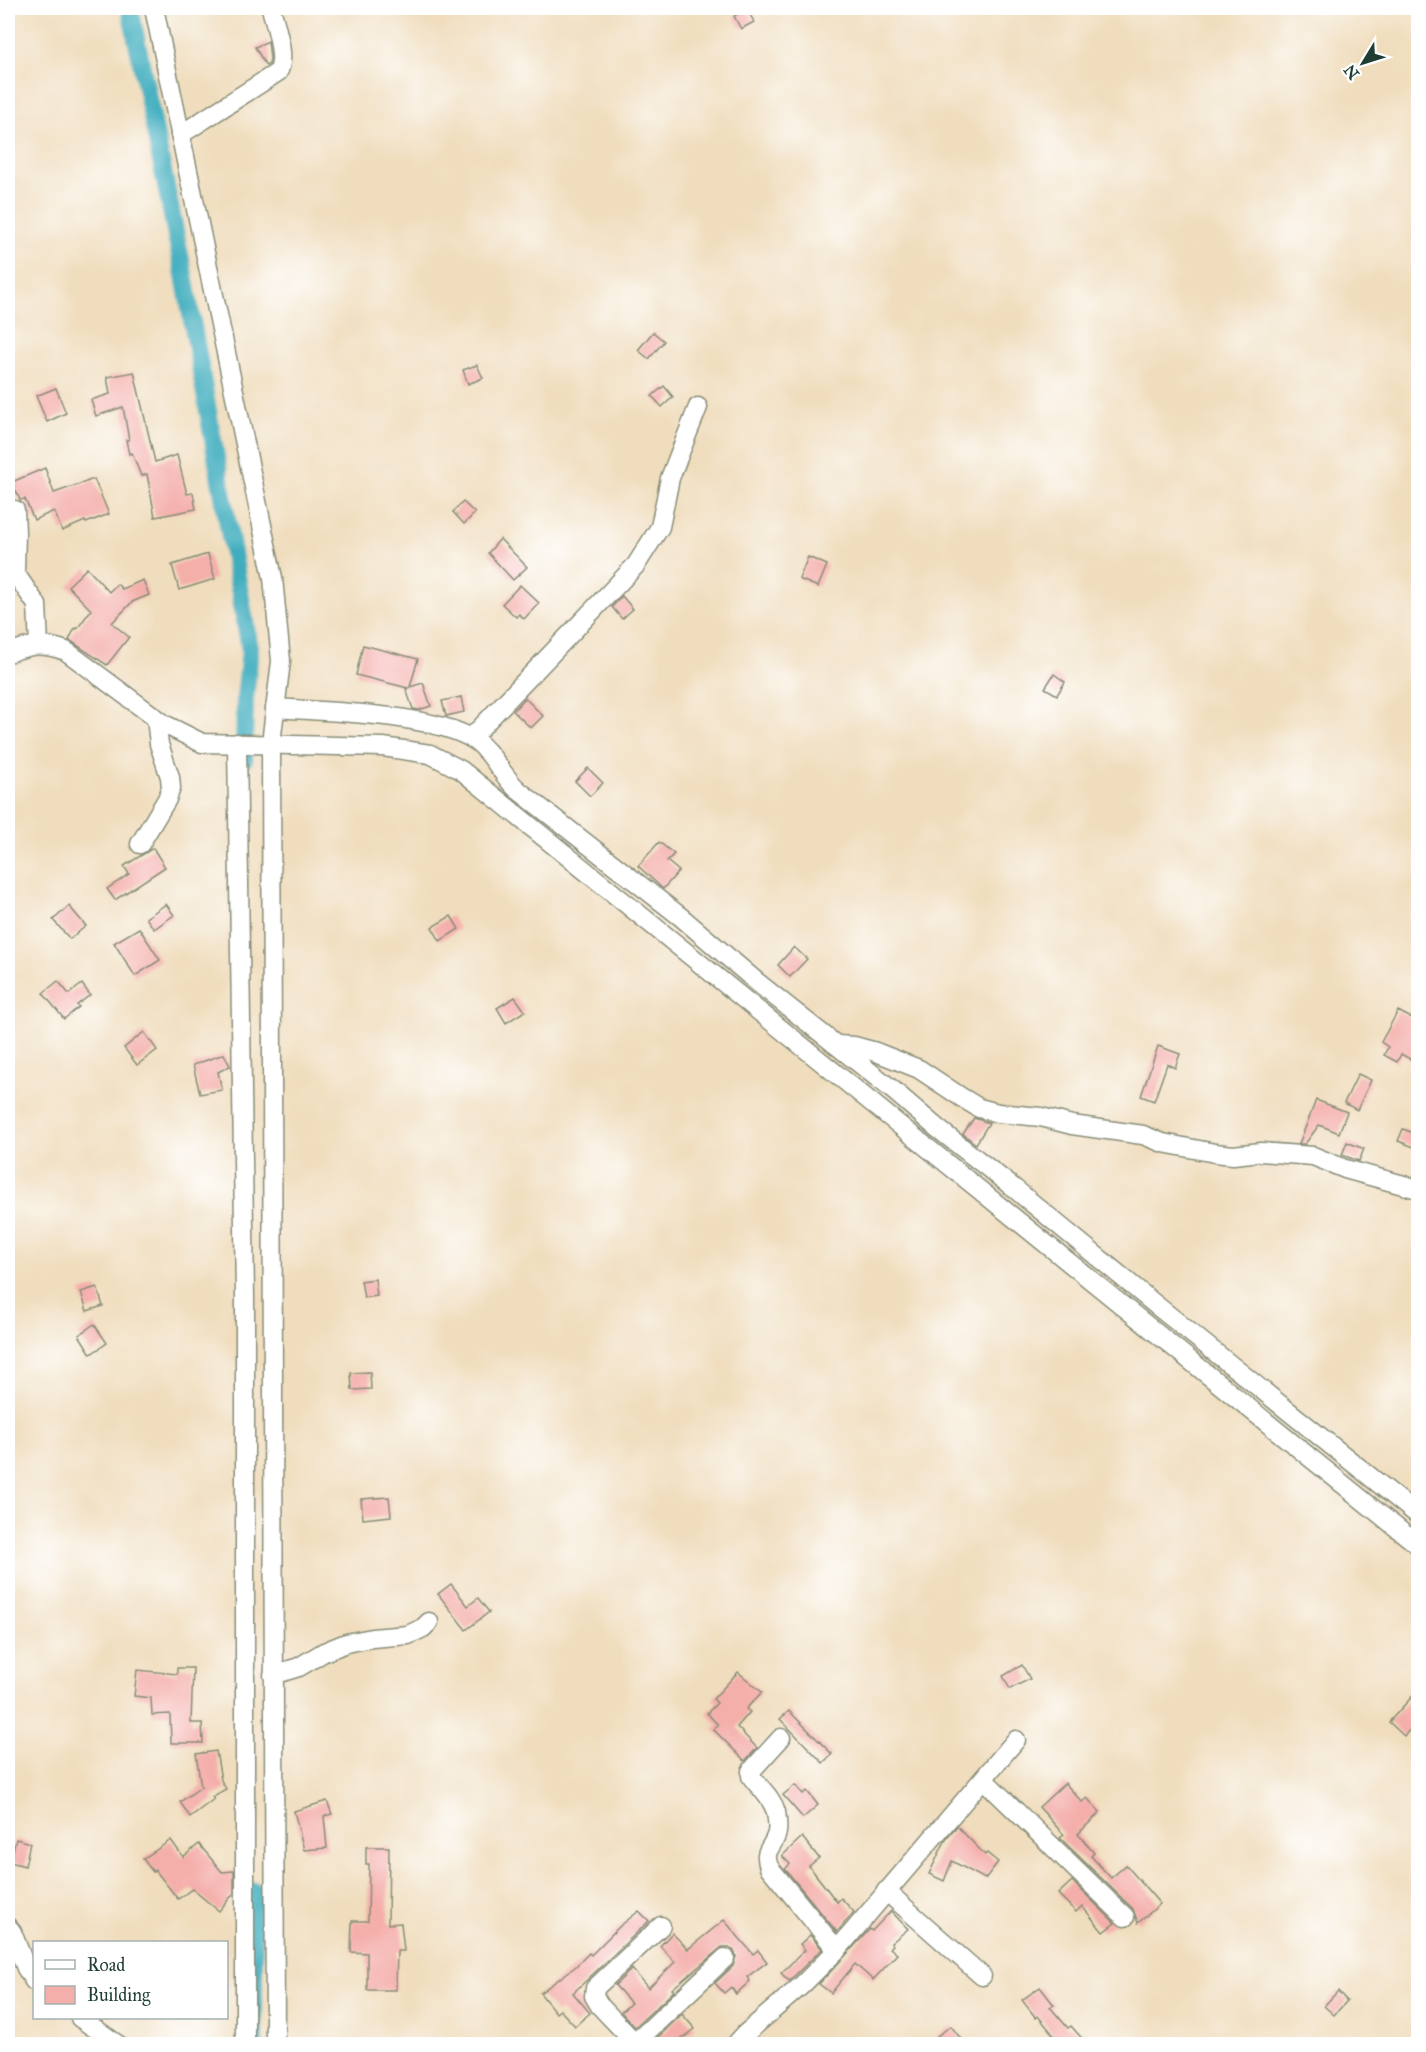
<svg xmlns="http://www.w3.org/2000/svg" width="1426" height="2052" viewBox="0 0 1426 2052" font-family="'IM FELL Great Primer',serif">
  <rect width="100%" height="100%" fill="#fff"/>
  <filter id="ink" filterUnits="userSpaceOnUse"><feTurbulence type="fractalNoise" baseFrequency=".0167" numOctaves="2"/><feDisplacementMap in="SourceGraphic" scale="12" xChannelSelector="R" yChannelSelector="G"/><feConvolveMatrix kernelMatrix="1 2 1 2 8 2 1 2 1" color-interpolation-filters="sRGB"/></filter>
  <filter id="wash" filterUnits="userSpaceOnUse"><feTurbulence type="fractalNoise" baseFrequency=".008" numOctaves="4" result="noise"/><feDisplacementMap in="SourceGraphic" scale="24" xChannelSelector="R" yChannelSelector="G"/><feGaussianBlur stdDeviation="1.35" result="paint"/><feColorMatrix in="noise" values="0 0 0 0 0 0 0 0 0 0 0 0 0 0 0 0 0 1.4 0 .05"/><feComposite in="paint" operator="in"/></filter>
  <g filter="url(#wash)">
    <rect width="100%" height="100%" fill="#f0ddbd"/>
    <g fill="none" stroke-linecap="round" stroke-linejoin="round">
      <g stroke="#40adbe" stroke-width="18">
        <polyline points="130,8 184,275 250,650 245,699 244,759"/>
        <polyline points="254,1891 254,2044"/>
      </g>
    </g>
    <g id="blocks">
      <g fill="#f4afab">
        <polygon points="747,9 754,22 741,29 734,16"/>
        <polygon points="268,41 270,58 269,64 266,66 255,47"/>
        <polygon points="653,332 664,341 649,359 638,350"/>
        <polygon points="477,365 483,378 468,384 463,370"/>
        <polygon points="134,372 155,462 177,455 187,494 193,493 196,509 155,517 147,474 141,476 132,453 129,454 126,440 129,440 123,407 96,416 91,400 110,394 107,377"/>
        <polygon points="664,386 673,397 662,407 652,396"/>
        <polygon points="56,388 66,413 47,422 36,396"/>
        <polygon points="45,468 54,493 94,479 109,514 86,523 85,521 62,531 54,511 34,520 25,499 20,500 12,482"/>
        <polygon points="463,502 475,513 464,524 453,512"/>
        <polygon points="500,539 527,567 513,580 488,553"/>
        <polygon points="208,554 215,579 179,590 172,565"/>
        <polygon points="808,557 827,565 818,587 799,579"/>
        <polygon points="87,568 109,592 117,584 122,589 143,580 149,595 132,602 112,623 129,637 107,665 69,640 75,628 77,629 91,610 68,586"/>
        <polygon points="520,585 539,603 524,619 519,614 516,617 502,604"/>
        <polygon points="622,596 633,609 622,619 612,607"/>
        <polygon points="363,645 418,659 410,687 423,683 431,706 419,710 413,709 406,689 408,688 356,675"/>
        <polygon points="1054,674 1065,682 1057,695 1045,688"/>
        <polygon points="461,697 464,712 446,716 442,701"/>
        <polygon points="525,698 543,716 531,728 513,711"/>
        <polygon points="588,768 603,783 590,796 575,781"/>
        <polygon points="659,842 674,854 667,861 679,871 663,889 638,866"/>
        <polygon points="153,848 165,867 115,900 107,889 129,874 124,866"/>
        <polygon points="166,904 174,915 154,929 146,918"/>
        <polygon points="69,906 86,926 70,939 53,920"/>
        <polygon points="451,916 459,929 440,941 432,927"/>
        <polygon points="139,928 160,960 135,976 114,943"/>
        <polygon points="794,947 807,959 790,977 778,965"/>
        <polygon points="58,981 69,994 82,984 90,995 77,1005 79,1007 64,1019 43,993"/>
        <polygon points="515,997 525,1011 506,1023 497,1008"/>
        <polygon points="1398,1011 1419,1022 1419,1064 1401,1054 1397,1062 1384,1055 1388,1047 1381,1042"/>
        <polygon points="144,1032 157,1050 137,1065 124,1048"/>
        <polygon points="1158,1046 1180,1054 1175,1068 1167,1064 1154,1101 1141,1096"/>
        <polygon points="224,1054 230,1066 218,1072 222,1090 200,1094 193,1065"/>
        <polygon points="1358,1074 1371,1080 1357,1110 1344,1103"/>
        <polygon points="1316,1100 1347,1112 1339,1133 1319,1125 1305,1144 1299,1144"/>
        <polygon points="974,1118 989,1123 976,1144 963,1134"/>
        <polygon points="1403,1129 1419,1135 1419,1149 1398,1141"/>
        <polygon points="1347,1142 1364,1149 1359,1161 1342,1155"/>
        <polygon points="375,1279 377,1296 364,1298 361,1281"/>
        <polygon points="97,1287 103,1306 87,1311 81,1292"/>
        <polygon points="94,1324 107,1343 91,1354 79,1335"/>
        <polygon points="370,1372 371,1389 352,1390 351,1373"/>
        <polygon points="389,1497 391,1516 363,1519 361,1499"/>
        <polygon points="451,1584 468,1606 478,1598 489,1612 466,1630 438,1594"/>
        <polygon points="1022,1665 1030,1679 1010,1689 1003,1676"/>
        <polygon points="177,1668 193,1668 191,1723 202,1723 203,1743 171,1743 170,1714 152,1715 151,1698 134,1696 137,1670 177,1674"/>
        <polygon points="738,1672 762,1692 746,1709 750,1712 737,1727 757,1748 745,1761 713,1729 718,1725 707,1713 717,1703 713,1699"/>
        <polygon points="1419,1689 1419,1720 1404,1736 1389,1722"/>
        <polygon points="789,1711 832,1754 823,1763 780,1719"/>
        <polygon points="216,1751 221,1780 226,1789 212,1797 214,1799 190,1817 180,1802 201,1787 196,1754"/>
        <polygon points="1065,1783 1082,1802 1087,1798 1100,1812 1078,1834 1094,1853 1091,1856 1111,1878 1126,1865 1160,1904 1138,1923 1133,1909 1060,1838 1064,1835 1039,1807"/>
        <polygon points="795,1785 803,1794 807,1791 818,1805 803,1818 783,1795"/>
        <polygon points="327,1801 332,1814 324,1816 327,1848 304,1850 294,1811"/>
        <polygon points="957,1826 985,1855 987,1853 998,1862 985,1879 952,1861 944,1881 929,1874 945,1841"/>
        <polygon points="802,1837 819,1858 809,1866 837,1902 841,1898 854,1912 837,1932 785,1869 790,1864 782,1856"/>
        <polygon points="16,1839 30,1843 25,1866 10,1862"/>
        <polygon points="171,1840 183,1857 199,1844 222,1872 234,1871 234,1893 219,1911 192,1889 178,1899 155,1870 153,1872 143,1859"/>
        <polygon points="366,1847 389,1847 388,1924 401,1923 404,1951 397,1951 396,1990 367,1990 367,1953 351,1952 352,1921 368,1921 369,1864 366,1864"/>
        <polygon points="1072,1881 1115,1923 1103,1932 1082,1906 1076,1912 1058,1894"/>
        <polygon points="639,1911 649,1921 573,1993 590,2013 575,2026 560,2010 556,2013 540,1993 575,1967 589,1953 591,1955 620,1926"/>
        <polygon points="891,1911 908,1929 891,1943 893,1945 890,1948 897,1954 873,1980 855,1964 831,1993 819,1984 870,1929 872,1931"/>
        <polygon points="724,1920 753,1954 758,1950 767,1962 747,1977 750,1981 736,1994 731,1987 724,1993 715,1983 733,1966 736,1956 734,1951 729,1947 722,1947 672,1989 674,1991 635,2027 621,2012 631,2003 615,1985 632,1969 648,1988 675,1962 660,1946 672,1933 688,1949"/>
        <polygon points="810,1935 822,1949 789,1981 781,1973 805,1950 800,1944"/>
        <polygon points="1040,1987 1054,2005 1050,2007 1068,2028 1071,2026 1087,2044 1061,2044 1038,2016 1036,2018 1022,2000"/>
        <polygon points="1338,1991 1347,2001 1334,2015 1324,2006"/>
        <polygon points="682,2014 695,2029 675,2044 651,2044"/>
        <polygon points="951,2026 961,2039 953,2044 943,2044 937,2036"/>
      </g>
    </g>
  </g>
  <g filter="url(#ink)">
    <use href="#blocks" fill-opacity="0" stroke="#888d78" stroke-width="1.5"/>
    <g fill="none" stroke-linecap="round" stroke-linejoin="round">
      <defs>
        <g id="minor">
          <polyline points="154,8 273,578 281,661 271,743 275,2044"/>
          <path d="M 180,135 L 278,72 C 287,58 275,24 271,8"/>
          <polyline points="15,510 16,532 15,573 37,605 39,645"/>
          <path d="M 8,653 C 32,644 42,643 66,651 L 164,724 L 202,743 L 383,747 L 430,754 L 461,770 L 1418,1545"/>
          <path d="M 275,708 C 327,712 434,713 476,741 C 493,753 502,776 518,790 L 681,917 L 757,982 L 894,1091 L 937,1128 L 1015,1189 L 1156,1305 L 1418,1515"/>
          <polyline points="471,738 636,565 660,527 670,478 698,407"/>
          <polyline points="237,743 245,1297 245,2044"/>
          <polyline points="140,844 167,799 171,788 170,777 159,744 156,718"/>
          <polyline points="837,1045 854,1046 876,1052 919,1069 961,1097 979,1108 998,1113 1041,1117 1072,1125 1143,1135 1163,1143 1215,1153 1233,1155 1261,1152 1313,1156 1345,1169 1418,1189"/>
          <polyline points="273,1675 299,1667 324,1652 346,1643 372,1638 408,1635 423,1628 429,1622"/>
          <path d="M 781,1738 L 751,1771 L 751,1776 C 759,1788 772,1797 776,1812 C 777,1819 779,1829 776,1836 C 771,1850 763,1850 769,1867 L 837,1950"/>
          <polyline points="983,1779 1125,1917"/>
          <polyline points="886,1891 982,1976"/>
          <polyline points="8,1927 12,1932 26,1968 34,1981"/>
          <polyline points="80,2018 117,2044"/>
          <polyline points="635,2043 725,1958"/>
          <polyline points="636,2044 600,2006 594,1996 595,1988 661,1926"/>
          <polyline points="736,2044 745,2034 802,1985 837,1950 1016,1740"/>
        </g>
      </defs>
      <use href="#minor" stroke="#888d78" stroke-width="21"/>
      <use href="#minor" stroke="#fff" stroke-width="18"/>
    </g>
  </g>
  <rect width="1426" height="2052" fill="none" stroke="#fff" stroke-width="30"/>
  <rect x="33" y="1941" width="195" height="78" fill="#ffffff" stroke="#a5b1ae" stroke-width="1.5"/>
  <rect x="45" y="1960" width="30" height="9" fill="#ffffff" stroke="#a5b1ae" stroke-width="1.5"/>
  <text x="87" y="1971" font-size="18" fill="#1f3d34">Road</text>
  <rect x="45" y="1986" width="30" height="18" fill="#f4afab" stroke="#a5b1ae" stroke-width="1.5"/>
  <text x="87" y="2001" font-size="18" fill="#1f3d34">Building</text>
  <g transform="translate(1363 63) rotate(232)" stroke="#ffffff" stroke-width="4.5" paint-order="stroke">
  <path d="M0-4.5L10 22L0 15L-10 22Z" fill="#1f3d34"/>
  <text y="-9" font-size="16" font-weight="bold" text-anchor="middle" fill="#1f3d34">N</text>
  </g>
</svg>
